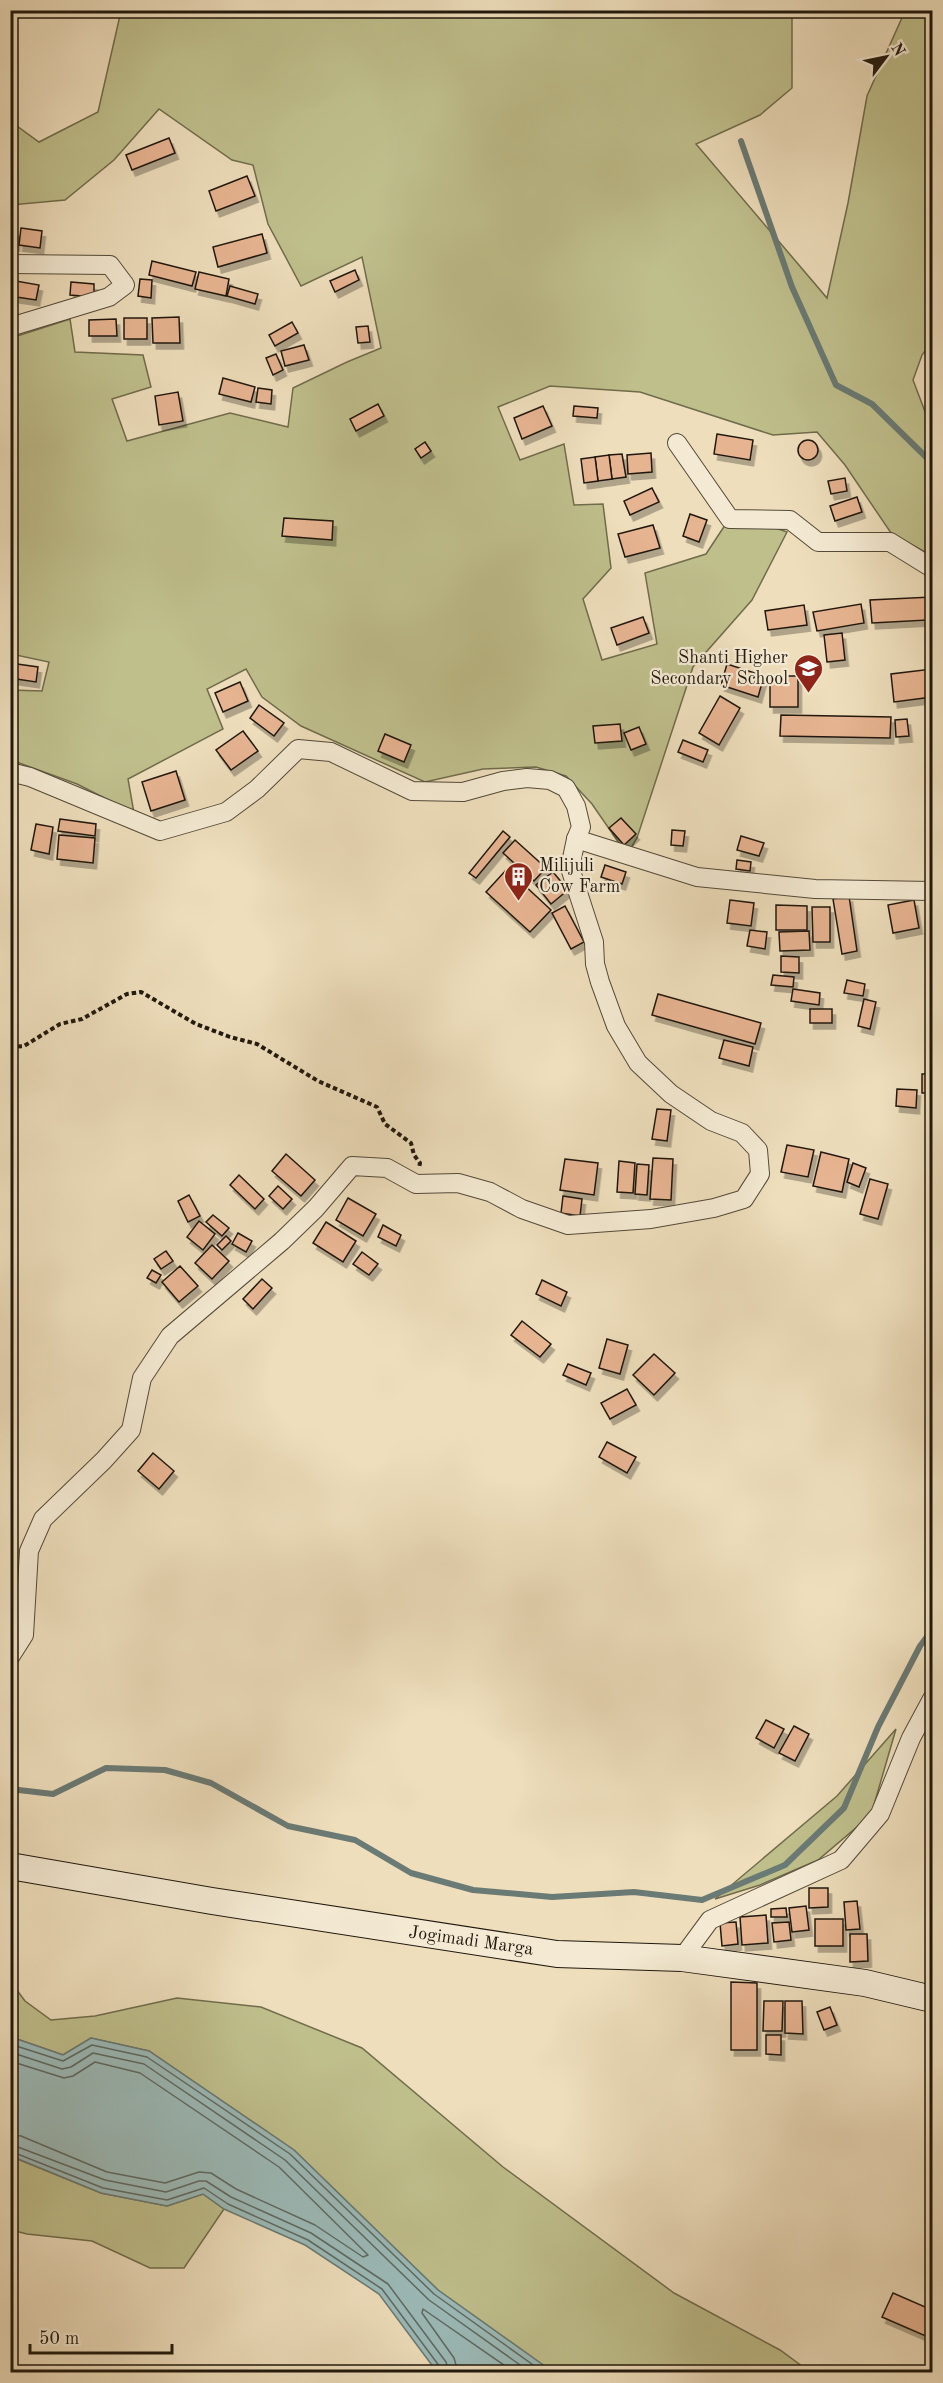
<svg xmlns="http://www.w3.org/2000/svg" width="943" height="2383" viewBox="0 0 943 2383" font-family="'Old Standard TT',serif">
  <defs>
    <filter id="shadow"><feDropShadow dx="3.5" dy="6" stdDeviation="0" flood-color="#0004"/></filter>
  </defs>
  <rect width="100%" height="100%" fill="#eedebc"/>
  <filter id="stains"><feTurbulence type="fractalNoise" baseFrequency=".00333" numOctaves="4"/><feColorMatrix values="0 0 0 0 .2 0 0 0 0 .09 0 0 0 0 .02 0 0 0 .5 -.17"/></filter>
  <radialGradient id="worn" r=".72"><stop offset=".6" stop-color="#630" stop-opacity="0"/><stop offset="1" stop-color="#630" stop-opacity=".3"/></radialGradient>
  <g fill="#bfbf8c" stroke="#706c4c" stroke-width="1.5">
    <polygon points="121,11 792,11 792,88 760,115 696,144 827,298 848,203 867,96 905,11 932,11 932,342 922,355 913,380 932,430 932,556 891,533 845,465 817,432 773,435 640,392 550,386 498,407 520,460 564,444 574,505 603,504 611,568 583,599 602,660 657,644 645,573 706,554 733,513 787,532 752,600 693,667 637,838 631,848 621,846 592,804 566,776 536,767 483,769 425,782 301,726 262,697 246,669 207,689 223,729 128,779 134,813 77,784 11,760 11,690 42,691 49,662 11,654 11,338 70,319 75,352 143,355 151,387 112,399 127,441 230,413 288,427 293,388 347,362 381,348 362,257 301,286 268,224 253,165 232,160 159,109 114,160 65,200 11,205 10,121 39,142 98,112"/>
    <polygon points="896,1729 871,1815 818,1860 760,1885 715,1899 837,1796"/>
    <polygon points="10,1981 25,2001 51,2020 95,2016 177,1998 261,2007 362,2048 503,2167 674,2293 780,2350 810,2372 553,2372 438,2290 294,2150 149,2051 91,2038 63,2055 11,2037"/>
    <polygon points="10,2156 101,2193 167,2206 203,2194 224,2209 184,2268 150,2268 92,2241 27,2234 11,2230"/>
  </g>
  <polygon fill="#9cbbb9" stroke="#6a7a74" stroke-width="1.5" points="11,2037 63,2055 91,2038 149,2051 294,2150 438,2290 553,2372 437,2372 379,2294 305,2245 224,2209 203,2194 167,2206 101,2193 11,2156"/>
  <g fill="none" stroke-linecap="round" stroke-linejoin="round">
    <g stroke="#5e6a63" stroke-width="1.5">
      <polyline points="10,2044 63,2061 92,2045 147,2057 290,2154 434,2294 543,2372"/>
      <polyline points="10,2052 62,2069 71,2067 93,2053 144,2064 285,2160 429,2300 530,2372"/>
      <polyline points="10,2061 64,2078 73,2076 95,2062 140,2073 279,2167 368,2255 363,2257 315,2225 236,2189 211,2173 199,2172 165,2183 107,2172 21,2136 10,2135"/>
      <polyline points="10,2144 105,2180 166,2192 199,2181 206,2181 231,2197 311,2233 388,2284 446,2362 449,2372"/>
      <polyline points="10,2151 103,2188 167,2200 204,2188 228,2204 308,2240 382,2289 440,2367 441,2372"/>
      <polyline points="458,2372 454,2358 422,2313 423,2309 514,2372"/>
    </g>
    <g stroke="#6a7a74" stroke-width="6">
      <polyline points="741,141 792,287 836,385 872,404 927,458 932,467"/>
      <polyline points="10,1789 53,1794 106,1768 165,1770 211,1783 288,1826 355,1840 411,1873 473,1890 552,1897 634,1892 702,1900 785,1865 844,1808 878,1727 920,1646 932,1630"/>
    </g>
  </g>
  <g fill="#e7b491" stroke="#20180d" stroke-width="1.5" filter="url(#shadow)">
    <polygon points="169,138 175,153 132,170 126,155"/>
    <polygon points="247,176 255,196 216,211 209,191"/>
    <polygon points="21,228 42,231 40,248 19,245"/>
    <polygon points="10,230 17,231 16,245 10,244"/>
    <polygon points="262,234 267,253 218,267 213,247"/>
    <polygon points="152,261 196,272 192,286 149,275"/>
    <polygon points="355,270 359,280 335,292 330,281"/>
    <polygon points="199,272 229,279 226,296 195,289"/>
    <polygon points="140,279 152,280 151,298 138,296"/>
    <polygon points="10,280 39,285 36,300 10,296"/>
    <polygon points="71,282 94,284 94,297 70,295"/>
    <polygon points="230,286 258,294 255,304 227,296"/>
    <polygon points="179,317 180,343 153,343 152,318"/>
    <rect x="124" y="318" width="23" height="21"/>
    <polygon points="116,319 117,336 89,336 89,320"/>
    <polygon points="292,322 298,333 275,346 269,335"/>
    <polygon points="368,326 370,342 358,343 356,327"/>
    <polygon points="304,345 309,360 285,366 281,351"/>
    <polygon points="276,354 283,370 273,375 266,358"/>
    <polygon points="223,378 255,387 251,402 219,394"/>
    <polygon points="258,388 272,390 271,404 256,402"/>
    <polygon points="178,392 183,421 159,425 155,396"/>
    <polygon points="378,404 384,416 356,431 350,419"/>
    <polygon points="543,406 552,426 522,439 514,418"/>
    <polygon points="574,406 598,408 597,418 573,416"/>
    <polygon points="717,434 753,440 750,460 714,454"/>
    <circle cx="808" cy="450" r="10"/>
    <polygon points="425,442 431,451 421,458 415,449"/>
    <polygon points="651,453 652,472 628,474 627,455"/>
    <polygon points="622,454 626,477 612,479 609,455"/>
    <polygon points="609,455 612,479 598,481 595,457"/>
    <polygon points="595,457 598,481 584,483 581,459"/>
    <polygon points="845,478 847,491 831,494 828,481"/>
    <polygon points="652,488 659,502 630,515 624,501"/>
    <polygon points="857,497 862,512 835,521 830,506"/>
    <polygon points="690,514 707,520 699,542 683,536"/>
    <polygon points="284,518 333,521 332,540 282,536"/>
    <polygon points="653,525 660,548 625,557 618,534"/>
    <polygon points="932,597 932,653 931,653 927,620 872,623 870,600"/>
    <polygon points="861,604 864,623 817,631 813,612"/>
    <polygon points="804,605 807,625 768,630 765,611"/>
    <polygon points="643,617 649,633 617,645 611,628"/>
    <polygon points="842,633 845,660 827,662 824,635"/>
    <polygon points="10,663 38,667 36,682 10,678"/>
    <polygon points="727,664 764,676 758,697 721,685"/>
    <polygon points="932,669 932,697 894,702 891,674"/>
    <rect x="770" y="676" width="28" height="31"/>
    <polygon points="240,682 248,701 223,712 215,693"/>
    <polygon points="720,696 740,708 719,745 699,733"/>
    <polygon points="259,705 284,723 274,736 250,718"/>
    <polygon points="781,715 891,717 890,738 780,736"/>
    <polygon points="907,719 909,736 896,737 895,720"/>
    <polygon points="620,724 622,741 595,743 593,726"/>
    <polygon points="639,727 646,744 631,750 624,733"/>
    <polygon points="243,731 258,751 231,770 216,750"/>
    <polygon points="385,734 411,745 404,762 378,751"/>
    <polygon points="683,740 708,750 703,762 678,752"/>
    <polygon points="176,771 185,800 151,811 142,782"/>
    <polygon points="621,818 636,834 624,845 609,828"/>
    <polygon points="60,819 96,824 95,836 58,831"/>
    <polygon points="36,824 53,827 49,854 31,850"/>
    <polygon points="672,830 685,831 683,846 671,845"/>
    <polygon points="503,831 510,837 476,878 469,873"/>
    <polygon points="59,835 95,838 93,863 57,859"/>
    <polygon points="741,836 764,843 759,856 737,850"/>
    <polygon points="515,840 546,868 534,881 503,853"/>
    <polygon points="737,860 751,862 750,871 736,869"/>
    <polygon points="605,865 626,872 622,884 601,877"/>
    <polygon points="507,869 551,910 530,932 486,892"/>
    <polygon points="553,872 568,890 551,904 536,885"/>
    <polygon points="849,896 857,951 842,954 833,899"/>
    <polygon points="730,900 754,903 751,926 727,923"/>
    <polygon points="914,900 919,928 893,933 888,905"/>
    <polygon points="776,905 807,906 807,930 776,930"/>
    <polygon points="565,906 584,942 571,949 552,913"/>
    <polygon points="812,907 830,907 830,942 813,942"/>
    <polygon points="750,930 767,932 765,949 747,946"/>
    <polygon points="809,931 810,950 780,951 779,932"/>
    <polygon points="781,956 799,957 799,973 781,972"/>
    <polygon points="773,975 794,977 793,987 771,985"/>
    <polygon points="847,980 865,984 863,996 844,993"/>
    <polygon points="793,989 820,993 819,1005 791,1001"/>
    <polygon points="658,994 761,1023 755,1044 652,1015"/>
    <polygon points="864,999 876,1002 870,1029 858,1026"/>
    <rect x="810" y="1009" width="22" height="14"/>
    <polygon points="724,1040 753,1047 749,1066 719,1058"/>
    <polygon points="926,1048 932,1048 932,1068 927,1068"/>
    <rect x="922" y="1074" width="10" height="19"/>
    <polygon points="897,1089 917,1090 916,1108 896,1106"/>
    <polygon points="657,1109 671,1110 667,1141 652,1139"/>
    <polygon points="787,1145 814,1150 808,1177 781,1172"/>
    <polygon points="821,1152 849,1159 842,1192 813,1186"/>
    <polygon points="286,1154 315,1180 301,1196 272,1171"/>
    <polygon points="653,1158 673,1159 671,1200 650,1199"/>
    <polygon points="565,1159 598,1163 594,1195 560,1190"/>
    <polygon points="619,1161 635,1163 633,1193 617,1192"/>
    <polygon points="853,1163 866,1168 859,1187 847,1182"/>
    <polygon points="637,1164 649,1165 647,1195 635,1194"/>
    <polygon points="239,1175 264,1199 255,1209 230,1185"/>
    <polygon points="870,1179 888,1184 878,1219 860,1214"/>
    <polygon points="278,1186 292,1199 283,1209 269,1196"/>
    <polygon points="189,1195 200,1216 188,1222 178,1201"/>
    <polygon points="563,1196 582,1199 580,1216 561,1213"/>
    <polygon points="348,1198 376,1214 363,1236 336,1220"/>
    <polygon points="213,1215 229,1228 222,1236 206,1222"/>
    <polygon points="199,1221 215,1234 203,1250 187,1237"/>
    <polygon points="326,1222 356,1241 343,1262 313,1243"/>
    <polygon points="383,1225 401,1235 396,1246 378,1237"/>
    <polygon points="238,1233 252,1241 246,1252 232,1244"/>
    <polygon points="226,1236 231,1241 222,1250 217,1245"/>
    <polygon points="212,1245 229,1261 212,1279 195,1263"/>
    <polygon points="166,1251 173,1261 161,1269 154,1259"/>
    <polygon points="362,1252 378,1264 369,1275 353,1264"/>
    <polygon points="180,1266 198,1286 179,1302 162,1282"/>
    <polygon points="152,1270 161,1275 156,1283 147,1278"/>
    <polygon points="262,1279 272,1288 253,1309 243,1299"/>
    <polygon points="542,1280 567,1292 561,1306 536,1294"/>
    <polygon points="522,1321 551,1344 540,1357 511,1335"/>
    <polygon points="607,1339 628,1345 620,1374 599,1368"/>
    <polygon points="654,1354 675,1373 654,1395 633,1375"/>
    <polygon points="568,1364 591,1373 586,1385 563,1375"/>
    <polygon points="627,1389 636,1405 610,1419 601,1403"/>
    <polygon points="607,1442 636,1457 627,1473 599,1457"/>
    <polygon points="153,1453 174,1471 159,1489 138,1471"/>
    <polygon points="766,1720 784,1729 774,1748 756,1738"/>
    <polygon points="794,1726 809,1734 795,1761 779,1753"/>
    <polygon points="809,1888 828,1888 828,1907 809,1908"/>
    <polygon points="857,1901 860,1929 846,1930 844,1902"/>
    <polygon points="806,1906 809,1930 792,1932 789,1908"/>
    <polygon points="786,1908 787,1917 771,1917 771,1909"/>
    <polygon points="766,1915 768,1943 742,1945 740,1917"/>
    <rect x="815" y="1919" width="28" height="27"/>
    <polygon points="736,1922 738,1944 722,1946 720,1923"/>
    <polygon points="789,1922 791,1940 774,1942 772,1923"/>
    <polygon points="850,1934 867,1934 868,1961 850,1962"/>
    <polygon points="731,1982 757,1983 757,2050 731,2050"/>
    <polygon points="764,2001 783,2001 782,2031 763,2031"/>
    <polygon points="785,2001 802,2001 803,2034 785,2033"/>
    <polygon points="830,2007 837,2025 824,2030 817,2012"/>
    <polygon points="766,2035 781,2035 781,2055 766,2054"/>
    <polygon points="931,2035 932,2035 932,2082 927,2082"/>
    <polygon points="893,2293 932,2310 932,2326 928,2337 882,2317"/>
  </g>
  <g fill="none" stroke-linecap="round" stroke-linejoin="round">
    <defs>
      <g id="street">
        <polyline points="10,264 110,265 125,285 109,297 10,327"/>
        <polyline points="677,443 730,519 790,520 818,542 890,542 932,568"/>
        <polyline points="10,772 30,777 160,831 226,812 257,789 298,749 331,752 412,791 463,792 503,781 527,778 550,780 566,788 576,806 581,827 576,839 570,868 594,942 595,964 600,982 616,1026 638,1063 671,1094 711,1121 742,1133 758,1150 760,1174 744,1199 714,1208 651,1219 568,1225 522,1209 490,1192 458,1183 416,1184 387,1168 352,1166 316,1208 282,1241 170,1336 142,1378 131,1430 104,1460 43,1519 29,1551 24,1635 10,1657"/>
        <polyline points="576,839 697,877 815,889 932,891"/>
        <polyline points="682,1958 710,1920 841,1860 880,1814 911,1738 932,1699"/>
      </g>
      <polyline id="secondary" points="10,1866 212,1901 557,1954 682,1958 865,1983 932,1999"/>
    </defs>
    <use href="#street" stroke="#544a39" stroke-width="20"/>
    <use href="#secondary" stroke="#20180d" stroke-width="28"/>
    <polyline stroke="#20180d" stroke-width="4" stroke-dasharray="4.5 3" stroke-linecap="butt" points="10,1047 24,1046 60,1024 82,1019 127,994 141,992 196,1024 230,1037 257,1044 318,1081 377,1107 385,1124 411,1143 414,1155 420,1163 419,1168"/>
    <use href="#street" stroke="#f4ead3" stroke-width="18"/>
    <use href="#secondary" stroke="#f4ead3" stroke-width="26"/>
  </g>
  <defs>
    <symbol id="school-pin" viewBox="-11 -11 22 30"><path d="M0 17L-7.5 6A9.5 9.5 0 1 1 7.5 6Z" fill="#8f2418" stroke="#f4ead3"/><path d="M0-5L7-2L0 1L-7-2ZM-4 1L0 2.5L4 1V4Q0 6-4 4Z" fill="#fff"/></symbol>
    <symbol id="building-pin" viewBox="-11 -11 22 30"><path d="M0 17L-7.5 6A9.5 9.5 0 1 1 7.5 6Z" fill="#8f2418" stroke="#f4ead3"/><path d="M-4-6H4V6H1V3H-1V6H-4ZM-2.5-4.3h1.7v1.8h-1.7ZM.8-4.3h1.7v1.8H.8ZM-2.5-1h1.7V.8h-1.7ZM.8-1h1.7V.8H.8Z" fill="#fff"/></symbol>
  </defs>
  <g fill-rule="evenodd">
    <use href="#school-pin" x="792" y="652" width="33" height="45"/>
    <use href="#building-pin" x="502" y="860" width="33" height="45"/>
  </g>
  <g text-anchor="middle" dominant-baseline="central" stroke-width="4.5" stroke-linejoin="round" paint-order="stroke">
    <g font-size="18" fill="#20180d" stroke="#f4ead3" text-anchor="end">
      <text x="788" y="658">Shanti Higher<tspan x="788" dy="21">Secondary School</tspan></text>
      <text x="539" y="866" text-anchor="start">Milijuli<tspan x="539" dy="21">Cow Farm</tspan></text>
    </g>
    <g font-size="18" fill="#20180d" stroke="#f4ead3">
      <text transform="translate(471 1941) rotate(8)">Jogimadi Marga</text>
    </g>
  </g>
  <rect width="943" height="2383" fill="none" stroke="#eedebc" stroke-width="36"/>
  <rect x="12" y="12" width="919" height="2359" fill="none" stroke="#20180d" stroke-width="3"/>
  <rect x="18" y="18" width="907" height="2347" fill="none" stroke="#20180d" stroke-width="1.5"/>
  <g transform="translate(886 57) rotate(58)" stroke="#f4ead3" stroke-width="4.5" paint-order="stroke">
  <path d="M0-4.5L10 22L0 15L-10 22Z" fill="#20180d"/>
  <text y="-9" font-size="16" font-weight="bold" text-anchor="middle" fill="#20180d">N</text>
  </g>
  <path d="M30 2344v9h142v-9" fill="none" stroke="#20180d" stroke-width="3"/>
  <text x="39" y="2344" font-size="18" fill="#20180d" stroke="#f4ead3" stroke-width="4.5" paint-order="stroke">50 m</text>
  <rect width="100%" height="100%" filter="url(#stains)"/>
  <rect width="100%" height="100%" fill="url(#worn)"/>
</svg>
